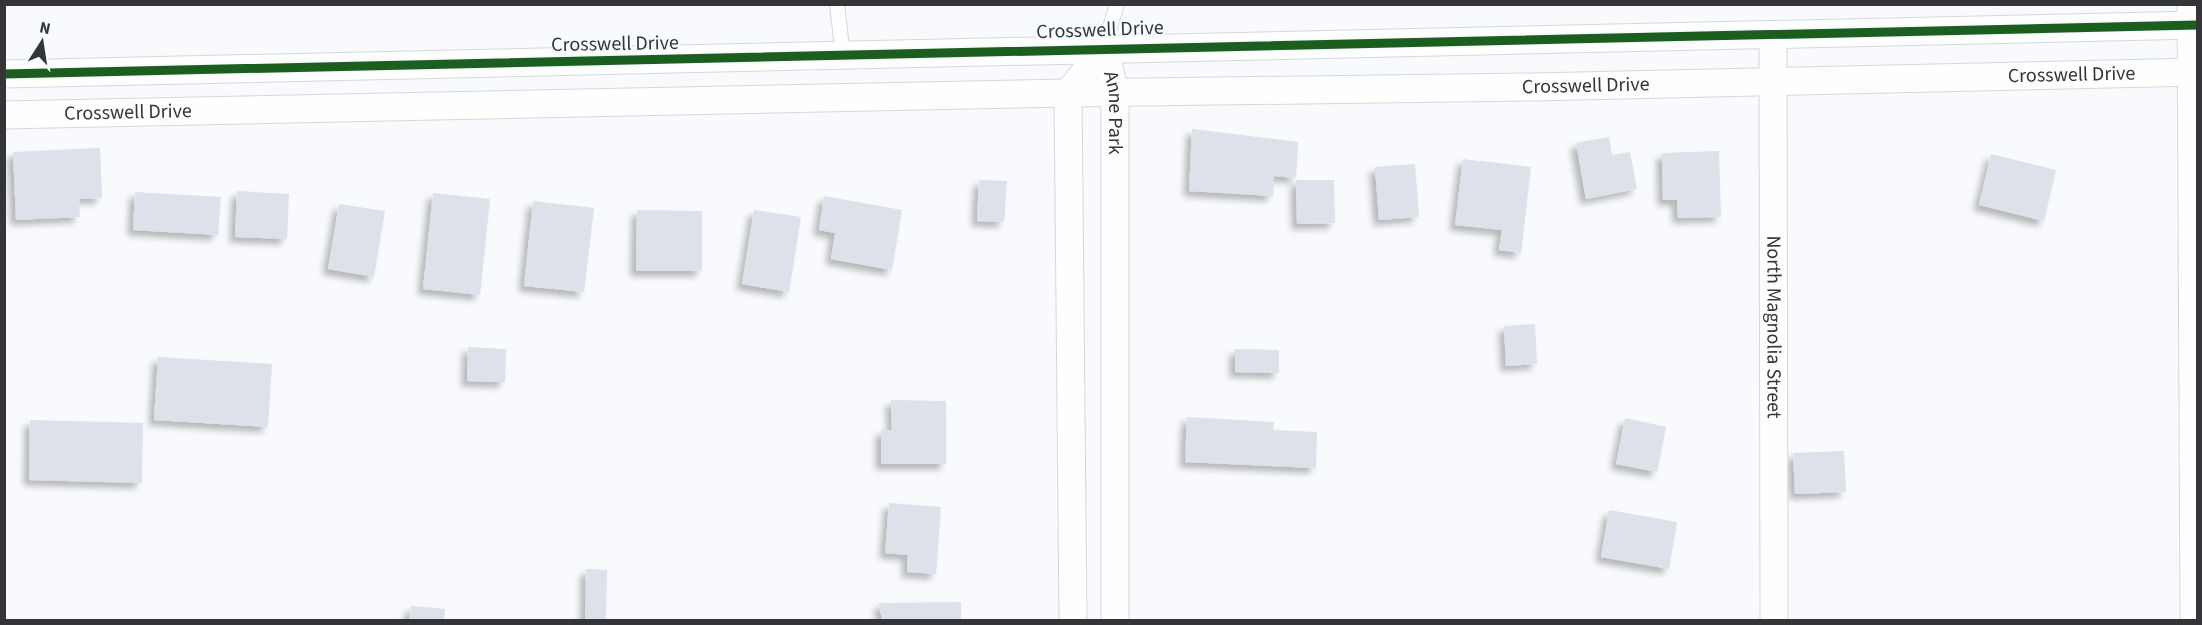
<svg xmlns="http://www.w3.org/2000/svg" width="2202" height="625" viewBox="0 0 2202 625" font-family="'Source Sans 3',sans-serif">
  <defs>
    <filter id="shadow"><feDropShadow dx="-5.5" dy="5.5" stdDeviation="3" flood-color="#0004"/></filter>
  </defs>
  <rect width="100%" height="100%" fill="#f8fafd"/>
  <g fill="#dde1e9" filter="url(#shadow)">
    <polygon points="1192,129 1298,142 1296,178 1274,176 1273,196 1189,191"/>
    <polygon points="1609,137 1612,155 1630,152 1637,189 1586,199 1576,143"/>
    <polygon points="100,148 102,198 79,199 80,217 16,220 13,152"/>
    <polygon points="1719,151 1721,217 1678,218 1677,200 1663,200 1662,153"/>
    <polygon points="1991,154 2056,170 2044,221 1979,205"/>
    <polygon points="1463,159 1531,167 1521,253 1499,250 1502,230 1455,225"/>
    <polygon points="1415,164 1419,217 1379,220 1375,167"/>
    <polygon points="979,180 1007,181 1004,222 977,221"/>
    <polygon points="1296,180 1334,180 1335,223 1297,224"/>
    <polygon points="237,191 289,194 287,239 235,237"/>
    <polygon points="135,192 221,197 218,235 133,230"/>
    <polygon points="433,193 490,199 480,295 423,289"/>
    <polygon points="824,196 902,210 892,270 831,259 835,233 819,230"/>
    <polygon points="533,201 594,208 584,292 524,286"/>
    <polygon points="339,204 385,211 374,277 328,269"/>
    <polygon points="637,210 702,211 702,271 636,271"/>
    <polygon points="754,210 801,217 789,292 742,284"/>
    <polygon points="1535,324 1537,364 1506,366 1504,326"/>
    <polygon points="468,347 506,349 505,382 467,381"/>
    <polygon points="1235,349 1279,350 1279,373 1235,372"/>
    <polygon points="158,357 272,364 268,427 154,420"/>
    <polygon points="891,400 946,401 946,464 881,464 881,430 892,430"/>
    <polygon points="1187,417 1274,422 1273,430 1317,432 1316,468 1185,462"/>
    <polygon points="1625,418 1666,427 1657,472 1616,464"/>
    <polygon points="30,420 143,423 142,483 29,480"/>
    <polygon points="1844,451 1846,492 1795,494 1793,453"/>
    <polygon points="889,503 941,507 936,574 907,572 908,555 885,553"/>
    <polygon points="1609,510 1677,522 1669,569 1601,557"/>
    <polygon points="586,569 607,570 606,620 585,620"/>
    <polygon points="961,602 961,620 882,620 879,603"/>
    <polygon points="411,606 445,609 444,620 409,620"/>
  </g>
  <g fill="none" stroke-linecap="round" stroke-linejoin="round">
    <defs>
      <g id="lane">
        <polyline points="837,4 843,57"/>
        <polyline points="1104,48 1117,4"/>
      </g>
      <g id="street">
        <path id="s1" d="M 1773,35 L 1774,620"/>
        <path id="s2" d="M 1104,48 L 1115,92 L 1115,620"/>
        <polyline points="4,74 2198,25"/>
        <path id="s3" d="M 4,115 L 1068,93 L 1533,87 L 2198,72"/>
        <polyline points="1073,620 1068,93 1104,48"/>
      </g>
      <polyline id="primary" points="2194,4 2197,620"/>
    </defs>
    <use href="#lane" stroke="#d5d7da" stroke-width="16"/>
    <use href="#street" stroke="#d5d7da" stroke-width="29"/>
    <use href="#primary" stroke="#d5d7da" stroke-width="35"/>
    <use href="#lane" stroke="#fefeff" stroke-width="14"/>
    <use href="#street" stroke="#fefeff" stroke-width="27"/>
    <use href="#primary" stroke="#fefeff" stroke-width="33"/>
    <defs>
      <polyline id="cycleway" points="4,74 2198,25"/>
    </defs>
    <use href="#cycleway" stroke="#f7fafe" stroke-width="13"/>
    <use href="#cycleway" stroke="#1b5e20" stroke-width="9"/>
  </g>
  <g text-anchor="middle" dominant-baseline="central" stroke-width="4.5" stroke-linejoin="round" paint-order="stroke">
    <g font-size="20" fill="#333539" stroke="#f7fafe">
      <text transform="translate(1100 30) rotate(-2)">Crosswell Drive</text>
      <text transform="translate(615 44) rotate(-1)">Crosswell Drive</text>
      <text stroke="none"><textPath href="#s3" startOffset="2068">Crosswell Drive</textPath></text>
      <text stroke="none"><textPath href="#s3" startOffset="1582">Crosswell Drive</textPath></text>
      <text stroke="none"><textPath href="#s3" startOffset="124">Crosswell Drive</textPath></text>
      <text stroke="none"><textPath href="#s2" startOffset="66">Anne Park</textPath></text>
      <text stroke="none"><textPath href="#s1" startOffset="292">North Magnolia Street</textPath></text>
    </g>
  </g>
  <rect width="2202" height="625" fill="none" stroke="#333539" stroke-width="12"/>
  <g transform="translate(42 42) rotate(12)" stroke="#f7fafe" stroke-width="4.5" paint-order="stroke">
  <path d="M0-4.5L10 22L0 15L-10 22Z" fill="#333539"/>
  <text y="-9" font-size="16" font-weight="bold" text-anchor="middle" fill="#333539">N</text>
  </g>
</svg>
